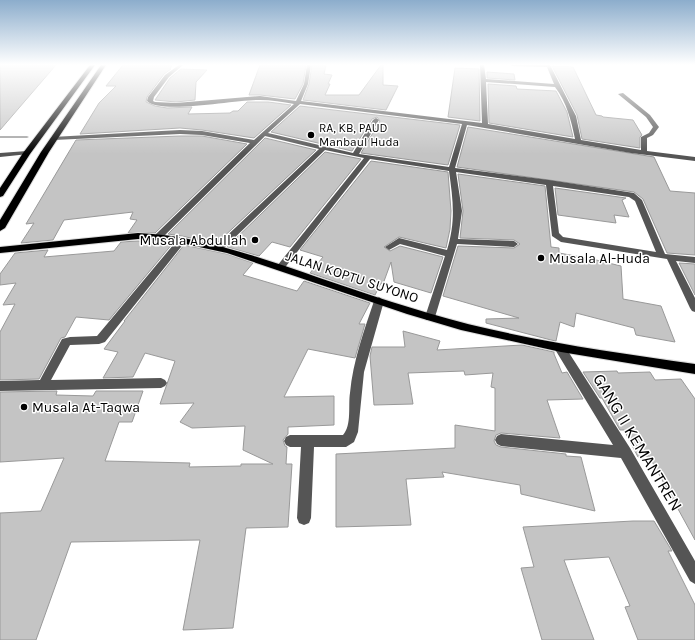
<svg xmlns="http://www.w3.org/2000/svg" width="695" height="640" viewBox="0 0 695 640" font-family="Karla,sans-serif">
  <rect width="100%" height="100%" fill="#fff"/>
  <g fill="none" stroke-linecap="round" stroke-linejoin="round">
    <polygon fill="#a3a3a3" fill-rule="evenodd" points="0,136 27,136 29,137 27,138 0,138"/>
  </g>
  <g fill="#c4c4c4" stroke="#999">
    <polygon points="0,65 56,65 0,130"/>
    <polygon points="123,65 172,65 170,69 171,69 164,74 147,97 146,102 155,106 167,108 192,107 188,114 230,113 233,111 238,111 247,102 268,102 291,105 254,138 202,130 180,128 80,134 99,103 116,86 106,86"/>
    <polygon points="260,65 306,65 303,84 295,99 260,95 249,95"/>
    <polygon points="312,65 326,65 324,74 332,75 328,84 330,84 325,95 359,95 381,65 383,65 383,85 398,86 386,110 303,100 309,84"/>
    <polygon points="552,66 573,67 596,115 602,116 603,117 633,120 642,135 640,137 640,148 582,139 577,115"/>
    <polygon points="455,68 479,69 480,121 448,117"/>
    <polygon points="181,69 207,70 196,82 195,100 176,102 155,100 170,78"/>
    <polygon points="487,72 514,74 515,80 487,78"/>
    <polygon points="488,84 516,86 517,89 556,91 567,112 573,137 489,123"/>
    <polygon points="300,106 460,125 448,165 361,153 380,121 377,117 372,119 352,151 271,132"/>
    <polygon points="468,127 654,157 670,191 695,193 695,255 667,253 643,199 634,192 457,167"/>
    <polygon points="180,136 202,136 247,144 155,233 128,233 137,220 130,219 133,212 64,220 53,240 21,243 34,223 26,224 76,140"/>
    <polygon points="265,138 316,150 216,244 182,236 168,234"/>
    <polygon points="325,152 361,159 290,247 272,242 259,256 227,247"/>
    <polygon points="371,161 448,172 451,211 450,229 446,248 399,237 384,247 390,251 400,246 443,257 431,293 394,282 391,262 383,284 381,283 375,295 310,273 323,257 300,250"/>
    <polygon points="458,174 545,186 551,247 559,248 559,253 592,259 621,266 623,299 661,306 675,342 636,335 634,328 576,313 574,327 560,322 556,341 551,340 486,323 486,319 519,318 443,296 458,246 514,248 520,244 514,240 460,238 463,211"/>
    <polygon points="555,188 626,198 622,200 629,217 614,215 616,223 558,215"/>
    <polygon points="138,241 173,243 109,320 76,317 65,337 61,338 39,379 0,380 0,332 15,304 3,305 16,283 0,285 0,274 15,253 48,250 44,257 114,251 121,242"/>
    <polygon points="184,245 227,254 253,263 243,275 297,291 304,281 370,303 359,324 365,324 355,358 308,349 284,397 334,396 334,425 288,427 288,434 283,440 285,446 287,447 286,464 292,464 288,527 246,528 233,628 183,630 200,540 71,542 36,640 0,640 0,513 41,511 64,458 0,462 0,392 57,391 56,395 93,396 96,391 143,391 132,422 119,422 105,461 190,463 189,467 241,466 241,464 273,464 243,450 245,426 192,428 180,422 194,403 160,404 175,361 145,353 133,377 103,378 118,352 104,349 125,321 124,321"/>
    <polygon points="679,263 695,264 695,295"/>
    <polygon points="403,331 440,341 437,350 522,345 554,352 554,354 562,373 567,372 583,399 547,400 560,438 501,433 496,435 494,441 496,445 501,447 566,454 566,456 581,457 595,511 521,494 520,485 442,472 444,477 406,479 411,525 336,527 336,454 455,448 455,425 495,431 495,388 491,387 493,373 465,375 464,371 408,373 413,404 374,405 370,356 372,347 405,347"/>
    <polygon points="617,371 618,373 650,372 655,380 681,379 695,399 695,540 649,456 638,457 624,430 620,430 602,398 600,398 583,372"/>
    <polygon points="633,521 654,521 672,551 668,551 695,605 695,640 638,640 625,607 630,606 609,557 564,560 594,640 542,640 521,568 534,567 523,527"/>
  </g>
  <g fill="none" stroke-linecap="round" stroke-linejoin="round">
    <defs>
      <path id="major" d="M 138,233 C 189,235 236,250 285,266 C 332,282 380,299 428,313 C 515,339 606,351 695,364 L 695,374 L 561,352 L 461,330 L 407,314 L 227,253 L 176,242 L 138,239 L 0,253 L 0,247 Z"/>
      <g id="highway">
        <polygon points="90,65 95,65 30,154 3,196 0,197 0,188 23,153"/>
        <polygon points="101,65 106,65 49,152 5,228 0,231 0,220 41,152"/>
      </g>
    </defs>
    <use href="#major" stroke="#dbdbdb" stroke-width="2"/>
    <use href="#highway" stroke="#dbdbdb" stroke-width="2"/>
    <g fill="#555" fill-rule="evenodd">
      <path d="M 179,65 L 183,65 L 169,77 L 154,97 L 153,101 L 155,102 L 176,103 L 260,96 L 296,101 L 304,84 L 307,65 L 311,65 L 308,84 L 301,101 L 482,123 L 480,65 L 484,65 L 486,79 L 554,84 L 547,67 L 512,66 L 510,65 L 550,65 L 576,116 L 581,140 L 641,150 L 641,137 L 649,133 L 653,127 L 646,117 L 618,94 L 623,93 L 650,115 L 659,127 L 653,135 L 647,138 L 647,151 L 695,157 L 695,161 L 631,153 L 467,125 L 455,168 L 549,180 L 634,193 L 642,200 L 665,254 L 695,257 L 695,263 L 676,261 L 695,298 L 695,312 L 692,311 L 690,308 L 667,259 L 561,242 L 552,236 L 546,185 L 456,172 L 462,211 L 458,239 L 514,241 L 518,244 L 514,247 L 457,244 L 435,317 L 434,320 L 426,320 L 425,317 L 445,256 L 400,244 L 389,250 L 385,247 L 399,238 L 447,250 C 456,221 453,200 449,171 L 370,159 L 283,270 L 277,270 L 276,268 L 277,266 L 364,158 L 325,150 L 223,249 L 217,249 L 216,247 L 217,245 L 319,149 L 265,136 L 162,238 L 156,238 L 156,234 L 250,143 L 202,135 L 180,134 L 54,140 L 52,139 L 52,137 L 180,130 L 202,131 L 254,140 L 294,104 C 283,102 271,100 260,100 C 238,99 161,115 147,101 L 148,97 L 165,75 ZM 486,82 L 555,87 C 567,103 571,120 575,139 L 488,124 ZM 300,104 L 462,124 L 449,167 L 359,154 L 379,120 L 376,118 L 373,120 L 353,153 L 268,133 ZM 553,186 L 629,197 L 635,201 L 656,252 L 563,237 L 559,233 Z"/>
      <polygon points="27,151 29,152 29,154 0,157 0,153"/>
      <polygon points="182,237 185,238 186,240 185,242 105,342 99,344 70,345 51,380 161,378 165,380 167,383 165,386 161,388 0,391 0,381 40,380 62,339 70,337 97,336 179,238"/>
      <path d="M 379,297 L 384,301 L 364,372 L 358,432 L 354,442 L 346,447 L 314,447 L 311,518 L 309,523 L 304,525 L 299,523 L 297,518 L 301,447 L 290,447 L 286,445 L 284,441 L 286,437 L 290,435 L 343,435 C 352,425 348,405 350,393 C 353,361 364,331 374,301 Z"/>
      <polygon points="560,344 564,345 630,448 695,561 695,584 690,581 621,458 501,446 497,444 495,440 497,436 501,434 613,445 556,351 555,348 556,345"/>
    </g>
    <use href="#major" fill="#000" fill-rule="evenodd"/>
    <use href="#highway" fill="#000" fill-rule="evenodd"/>
  </g>
  <linearGradient id="sky" x2="0" y2="1"><stop stop-color="#8cadcc"/><stop offset="0.42" stop-color="#fff"/><stop offset="1" stop-color="#fff" stop-opacity="0"/></linearGradient>
  <rect width="695" height="154" fill="url(#sky)"/>
  <g fill="#000" stroke="#fff" stroke-width="1.5">
    <circle cx="311" cy="135" r="4"/>
    <circle cx="255" cy="240" r="4"/>
    <circle cx="541" cy="258" r="4"/>
    <circle cx="24" cy="407" r="4"/>
  </g>
  <g text-anchor="middle" dominant-baseline="central" stroke-width="3" stroke-linejoin="round" paint-order="stroke">
    <g font-size="12" fill="#000" stroke="#fff" text-anchor="start">
      <text x="319" y="128">RA, KB, PAUD<tspan x="319" dy="14">Manbaul Huda</tspan></text>
    </g>
    <g font-size="14" fill="#000" stroke="#fff" text-anchor="start">
      <text x="247" y="240" text-anchor="end">Musala Abdullah</text>
      <text x="549" y="258">Musala Al-Huda</text>
      <text x="32" y="407">Musala At-Taqwa</text>
    </g>
    <g font-size="14" fill="#000" stroke="#fff">
      <text transform="translate(352 277) rotate(18)">JALAN KOPTU SUYONO</text>
    </g>
    <g font-size="17" fill="#000" stroke="#fff">
      <text transform="translate(638 442) rotate(59)">GANG II KEMANTREN</text>
    </g>
  </g>
</svg>
